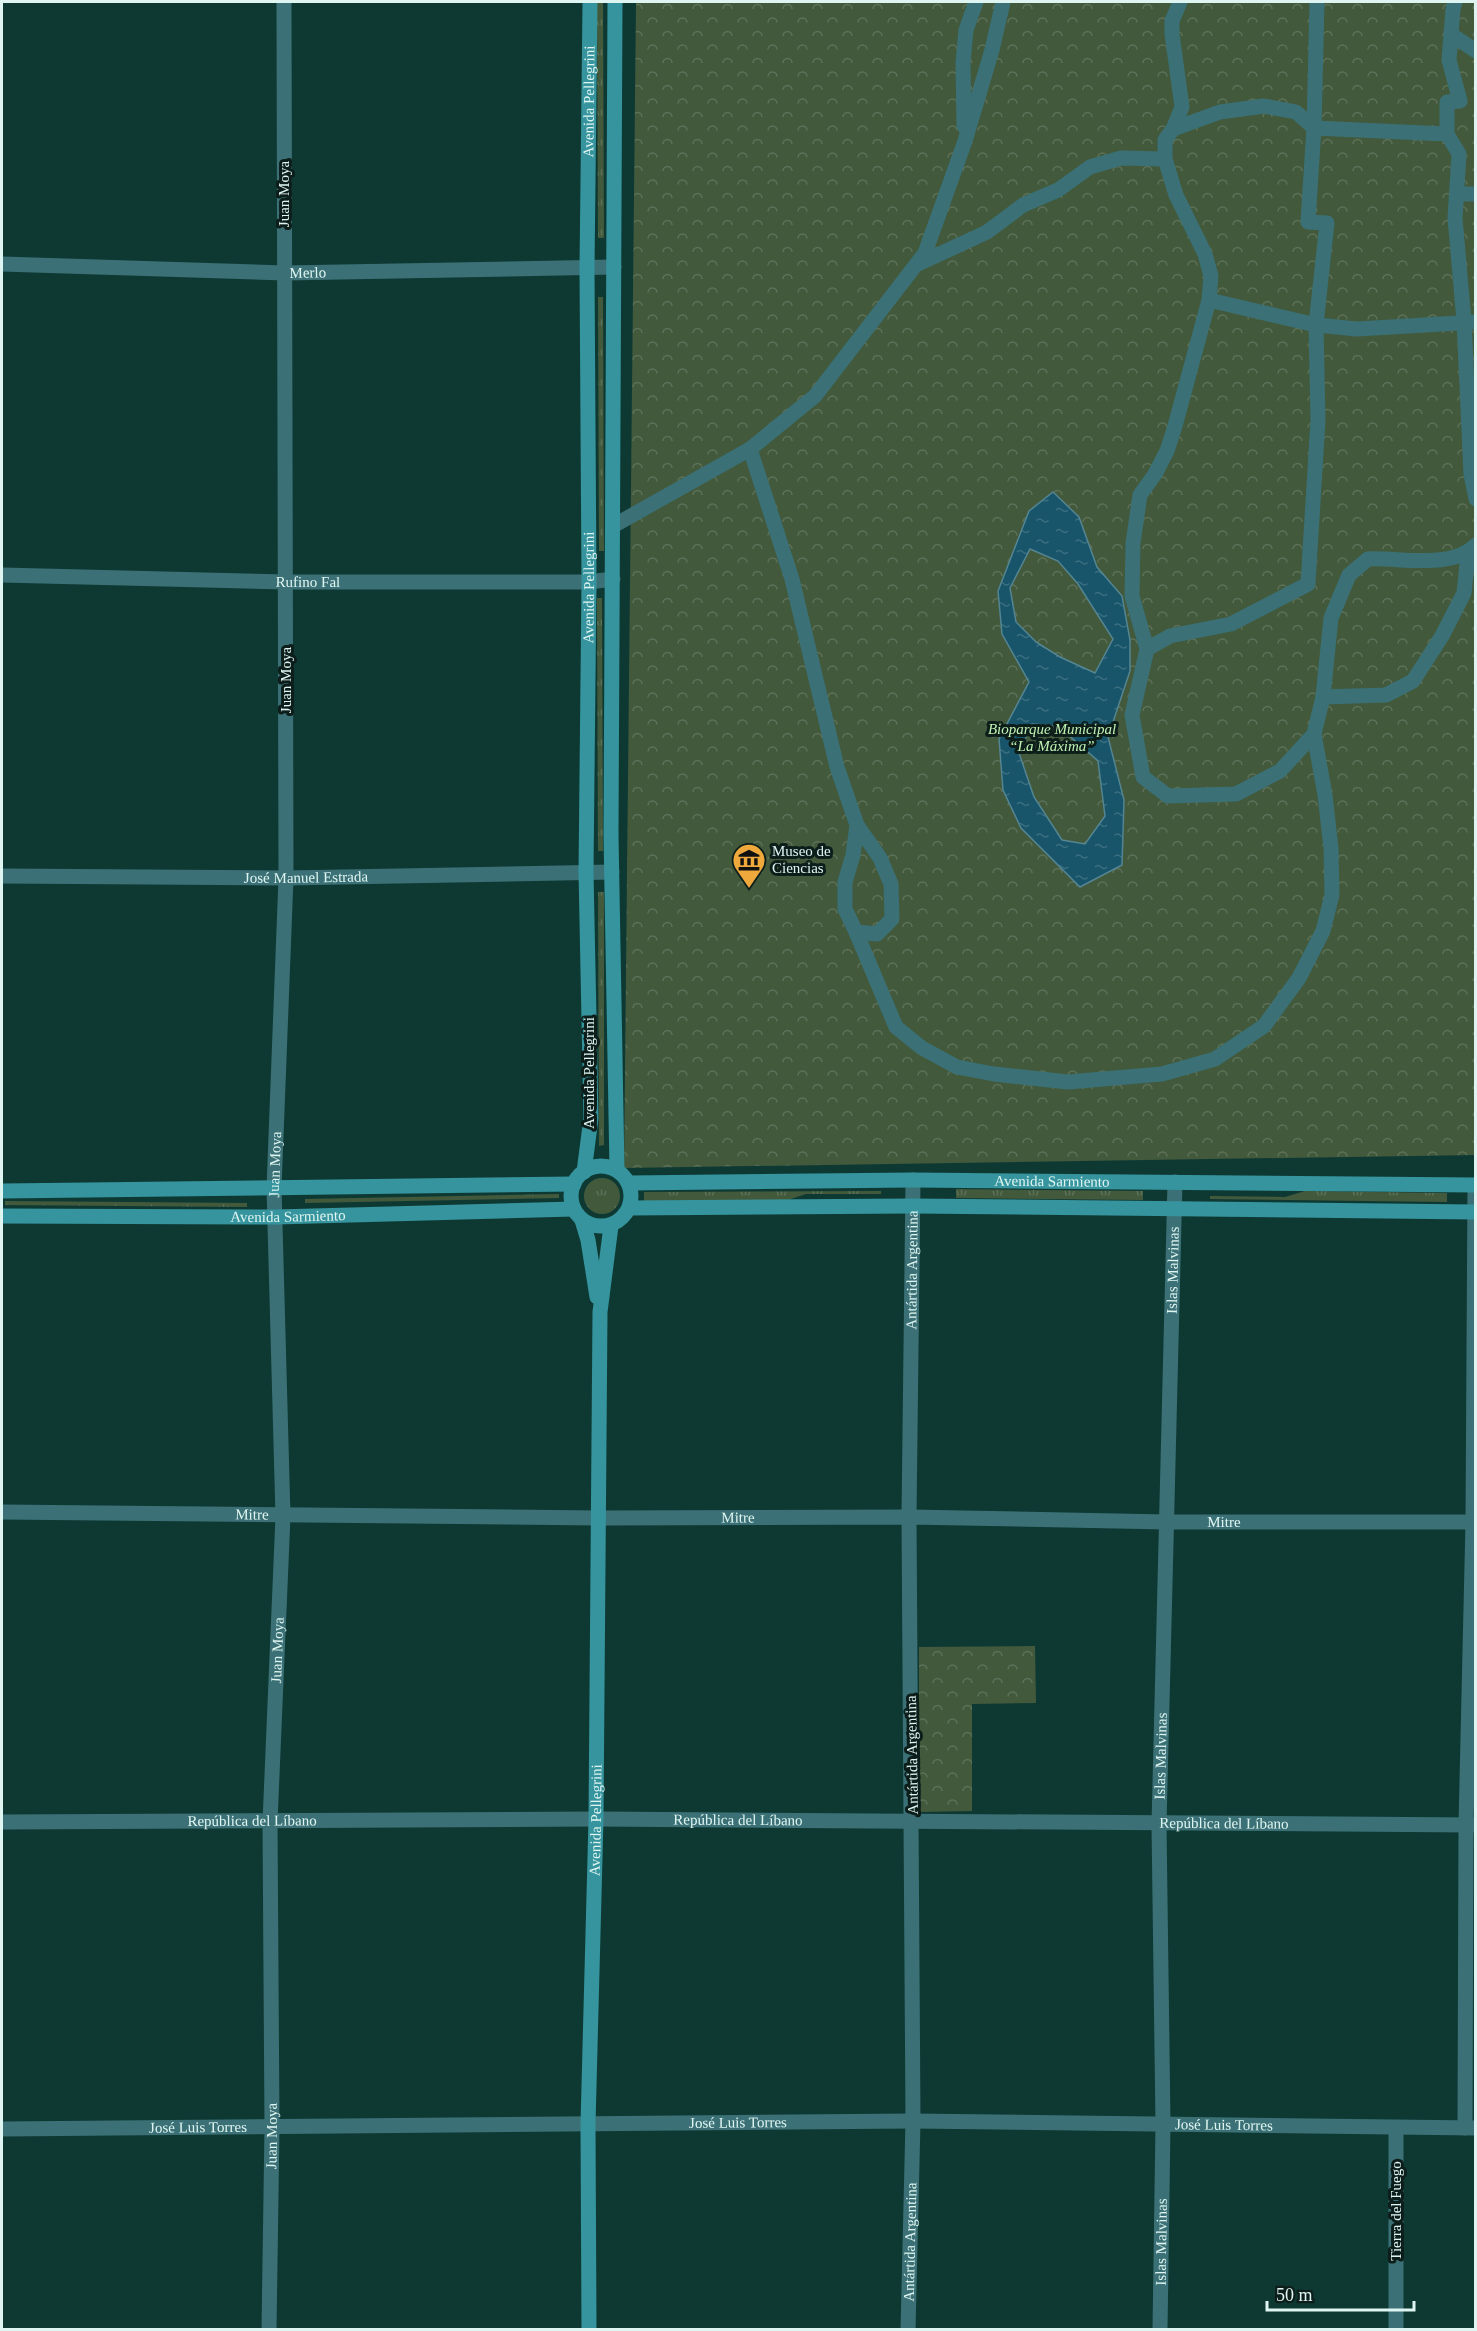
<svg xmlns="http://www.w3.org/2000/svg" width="1477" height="2331" viewBox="0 0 1477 2331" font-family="'Times New Roman',serif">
  <defs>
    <pattern id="grass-tufts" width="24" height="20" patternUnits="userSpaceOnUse" patternTransform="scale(1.5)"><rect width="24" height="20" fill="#42593c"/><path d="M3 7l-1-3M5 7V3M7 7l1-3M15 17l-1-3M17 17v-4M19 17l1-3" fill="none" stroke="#5d7159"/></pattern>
    <pattern id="park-crowns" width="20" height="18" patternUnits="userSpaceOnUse" patternTransform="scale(1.5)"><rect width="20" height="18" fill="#42593c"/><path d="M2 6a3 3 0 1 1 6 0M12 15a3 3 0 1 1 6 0" fill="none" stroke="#5d7159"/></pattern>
    <pattern id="water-ripples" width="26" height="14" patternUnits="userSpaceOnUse" patternTransform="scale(1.5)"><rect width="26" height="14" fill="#19556a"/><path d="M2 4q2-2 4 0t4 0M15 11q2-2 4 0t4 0" fill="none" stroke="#3a6e80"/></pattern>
  </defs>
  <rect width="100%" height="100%" fill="#0e3933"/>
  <g fill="url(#grass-tufts)">
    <polygon points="597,2 603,2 604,238 598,238"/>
    <polygon points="598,297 603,297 604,551 599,551"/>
    <polygon points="597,598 602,598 603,851 598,851"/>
    <polygon points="598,892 604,892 604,1145 599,1146"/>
    <circle cx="602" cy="1196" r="18"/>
    <polygon points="956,1189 1143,1191 1143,1200 956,1198"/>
    <polygon points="881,1191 881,1194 806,1194 785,1201 644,1201 644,1192"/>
    <polygon points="1305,1191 1447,1193 1447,1202 1210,1199 1210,1196 1285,1197"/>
    <polygon points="559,1194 559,1198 305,1203 305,1199"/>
    <polygon points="5,1201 247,1203 247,1207 5,1205"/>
  </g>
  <g fill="url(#park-crowns)">
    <polygon points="636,2 1475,2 1475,1155 624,1168"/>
    <polygon points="1035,1646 1036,1703 972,1704 972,1811 919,1812 919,1647"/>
  </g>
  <path fill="url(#water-ripples)" stroke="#548592" stroke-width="1.5" fill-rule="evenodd" d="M 1053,492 L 1079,517 L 1097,567 L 1122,596 L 1130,640 L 1130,671 L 1108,737 L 1124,800 L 1122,865 L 1080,887 L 1021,828 L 1003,790 L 999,739 L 1029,682 L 1002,634 L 998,591 L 1029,511 ZM 1030,549 L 1058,561 L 1078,584 L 1113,639 L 1095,673 L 1060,657 L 1036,642 L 1016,622 L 1010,588 ZM 1032,724 L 1058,726 L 1098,761 L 1105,816 L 1085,844 L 1062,840 L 1034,797 L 1019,753 Z"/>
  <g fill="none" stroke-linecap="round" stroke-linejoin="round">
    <g stroke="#3b7176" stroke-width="15">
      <polyline points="1455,2 1453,9 1449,60 1460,101 1447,102 1447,134 1459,154 1455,218 1464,321 1471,474 1476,499"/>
      <polyline points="1452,35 1476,51"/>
      <polyline points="964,126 963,63 966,30 976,2"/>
      <polyline points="1173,129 1220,112 1264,106 1296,112 1314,128 1447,134"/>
      <polyline points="1457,194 1476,194"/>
      <path id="s1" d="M 2,264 L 285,273 L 614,267"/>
      <polyline points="918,264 987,232 1023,205 1058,190 1090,167 1121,158 1165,159"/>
      <polyline points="1209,300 1316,325 1357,329 1476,322"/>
      <polyline points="750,449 792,579 837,767 857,825 880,858 891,884 892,919 877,934 856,932 845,909 845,882 853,855 857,825"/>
      <polyline points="613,526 750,449 815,396 925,253 965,141 992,50 1003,2"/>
      <path id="s2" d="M 2,575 L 286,582 L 589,582 L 613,579"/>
      <polyline points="1147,649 1132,596 1133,543 1140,495 1155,474 1167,451 1175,426 1209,300 1211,276 1205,254 1176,195 1165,159 1165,140 1173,129 1182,107 1172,34 1172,21 1180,2"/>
      <polyline points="1323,697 1386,695 1413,681 1442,636 1464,593 1468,554"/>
      <polyline points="1314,734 1280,771 1236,794 1168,796 1143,777 1132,715 1147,649 1170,636 1231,624 1308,584 1318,420 1316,325 1327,223 1308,222 1314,128 1317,2"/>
      <path id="s3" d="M 2,876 L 286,878 L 612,872"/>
      <path d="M 856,932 L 896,1027 L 922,1048 L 957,1067 L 994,1074 L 1068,1082 L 1162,1074 L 1215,1059 L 1264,1026 L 1299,978 L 1323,931 L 1332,895 L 1331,848 L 1325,795 L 1314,734 L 1323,697 L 1331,618 L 1349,575 L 1368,559 C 1399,557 1452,570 1476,545"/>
      <path id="s4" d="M 2,1512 L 599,1518 L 909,1517 L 1167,1522 L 1476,1522"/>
      <path id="s5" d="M 2,1822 L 596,1819 L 1476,1825"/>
      <polyline points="1465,2128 1466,1825 1473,1522 1475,1185"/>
      <path id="s6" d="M 2,2129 L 913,2121 L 1476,2128"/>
      <path id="s7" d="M 269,2330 L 272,2127 L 270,1822 L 283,1516 L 274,1188 L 286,878 L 284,2"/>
      <path id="s8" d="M 908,2330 L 913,2121 L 909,1517 L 913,1180"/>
      <path id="s9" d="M 1160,2330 L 1163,2124 L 1159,1824 L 1175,1182"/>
      <polyline points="1396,2330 1396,2128"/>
    </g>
    <g stroke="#35949d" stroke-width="15">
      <polyline points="615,2 611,835 617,1170"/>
      <circle cx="601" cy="1196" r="30"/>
      <path id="s10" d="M 584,1172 L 591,1118 L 586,872 L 589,582 L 587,269 L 590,2"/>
      <path id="s11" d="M 628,1183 L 913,1180 L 1476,1185"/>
      <polyline points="2,1191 574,1184"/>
      <polyline points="629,1208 913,1206 1476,1212"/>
      <path id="s12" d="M 2,1216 L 276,1217 L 574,1209"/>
      <polyline points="582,1220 588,1240 597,1297"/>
      <path id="s13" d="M 589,2330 L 588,2124 L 596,1819 L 600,1312 L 611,1226"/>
    </g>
  </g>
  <defs>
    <symbol id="museum-pin" viewBox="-11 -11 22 30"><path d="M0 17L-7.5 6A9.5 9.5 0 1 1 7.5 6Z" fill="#eea83c" stroke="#0c1d1a"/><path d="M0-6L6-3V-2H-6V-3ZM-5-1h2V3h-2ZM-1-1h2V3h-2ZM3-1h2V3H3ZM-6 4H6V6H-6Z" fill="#111"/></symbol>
  </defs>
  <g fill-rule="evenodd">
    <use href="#museum-pin" x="730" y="841" width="38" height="52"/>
  </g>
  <g text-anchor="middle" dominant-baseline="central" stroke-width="6" stroke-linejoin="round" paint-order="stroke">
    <g font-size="15" fill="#dff5f1" stroke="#0c1d1a">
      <text stroke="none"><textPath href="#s10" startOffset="1071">Avenida Pellegrini</textPath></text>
      <text transform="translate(284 194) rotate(-90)">Juan Moya</text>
      <text stroke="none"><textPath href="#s1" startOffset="306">Merlo</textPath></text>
      <text stroke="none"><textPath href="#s2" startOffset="306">Rufino Fal</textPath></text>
      <text stroke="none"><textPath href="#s10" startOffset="585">Avenida Pellegrini</textPath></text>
      <text transform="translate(286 680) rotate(-90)">Juan Moya</text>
      <text stroke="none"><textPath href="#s3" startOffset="304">José Manuel Estrada</textPath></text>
      <text transform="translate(589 1073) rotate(-90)">Avenida Pellegrini</text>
      <text stroke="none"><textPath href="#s7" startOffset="1166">Juan Moya</textPath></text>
      <text stroke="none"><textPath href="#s11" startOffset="424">Avenida Sarmiento</textPath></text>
      <text stroke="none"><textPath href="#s12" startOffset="286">Avenida Sarmiento</textPath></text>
      <text stroke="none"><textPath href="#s8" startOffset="1060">Antártida Argentina</textPath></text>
      <text stroke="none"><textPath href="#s9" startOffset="1060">Islas Malvinas</textPath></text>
      <text stroke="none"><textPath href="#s4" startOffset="250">Mitre</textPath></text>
      <text stroke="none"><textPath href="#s4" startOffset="736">Mitre</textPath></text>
      <text stroke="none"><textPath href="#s4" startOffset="1222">Mitre</textPath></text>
      <text stroke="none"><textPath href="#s7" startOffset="680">Juan Moya</textPath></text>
      <text transform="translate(912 1755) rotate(-91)">Antártida Argentina</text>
      <text stroke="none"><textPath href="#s9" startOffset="574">Islas Malvinas</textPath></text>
      <text stroke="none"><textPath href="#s5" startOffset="736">República del Líbano</textPath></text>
      <text stroke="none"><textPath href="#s13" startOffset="510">Avenida Pellegrini</textPath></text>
      <text stroke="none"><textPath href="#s5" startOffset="250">República del Líbano</textPath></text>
      <text stroke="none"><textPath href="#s5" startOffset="1222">República del Líbano</textPath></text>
      <text stroke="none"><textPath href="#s6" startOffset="736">José Luis Torres</textPath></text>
      <text stroke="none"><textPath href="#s6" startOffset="1222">José Luis Torres</textPath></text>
      <text stroke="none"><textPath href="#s6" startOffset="196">José Luis Torres</textPath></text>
      <text stroke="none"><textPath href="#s7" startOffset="194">Juan Moya</textPath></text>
      <text transform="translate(1396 2211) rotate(-90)">Tierra del Fuego</text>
      <text stroke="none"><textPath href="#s8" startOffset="88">Antártida Argentina</textPath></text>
      <text stroke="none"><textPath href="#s9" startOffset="88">Islas Malvinas</textPath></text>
    </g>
    <g font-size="15" font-style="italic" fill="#c0f2b3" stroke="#0c1d1a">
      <text x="1052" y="729">Bioparque Municipal<tspan x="1052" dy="17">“La Máxima”</tspan></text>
    </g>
    <g font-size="15" fill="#dff5f1" stroke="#0c1d1a" text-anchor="start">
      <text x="772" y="851">Museo de<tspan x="772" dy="17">Ciencias</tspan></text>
    </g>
  </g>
  <rect width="1477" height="2331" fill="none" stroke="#dff5f1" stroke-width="6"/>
  <path d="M1267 2301v9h147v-9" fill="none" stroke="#dff5f1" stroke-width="3"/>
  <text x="1276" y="2301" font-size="18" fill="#dff5f1" stroke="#0c1d1a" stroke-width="4.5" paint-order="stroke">50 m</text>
</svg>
